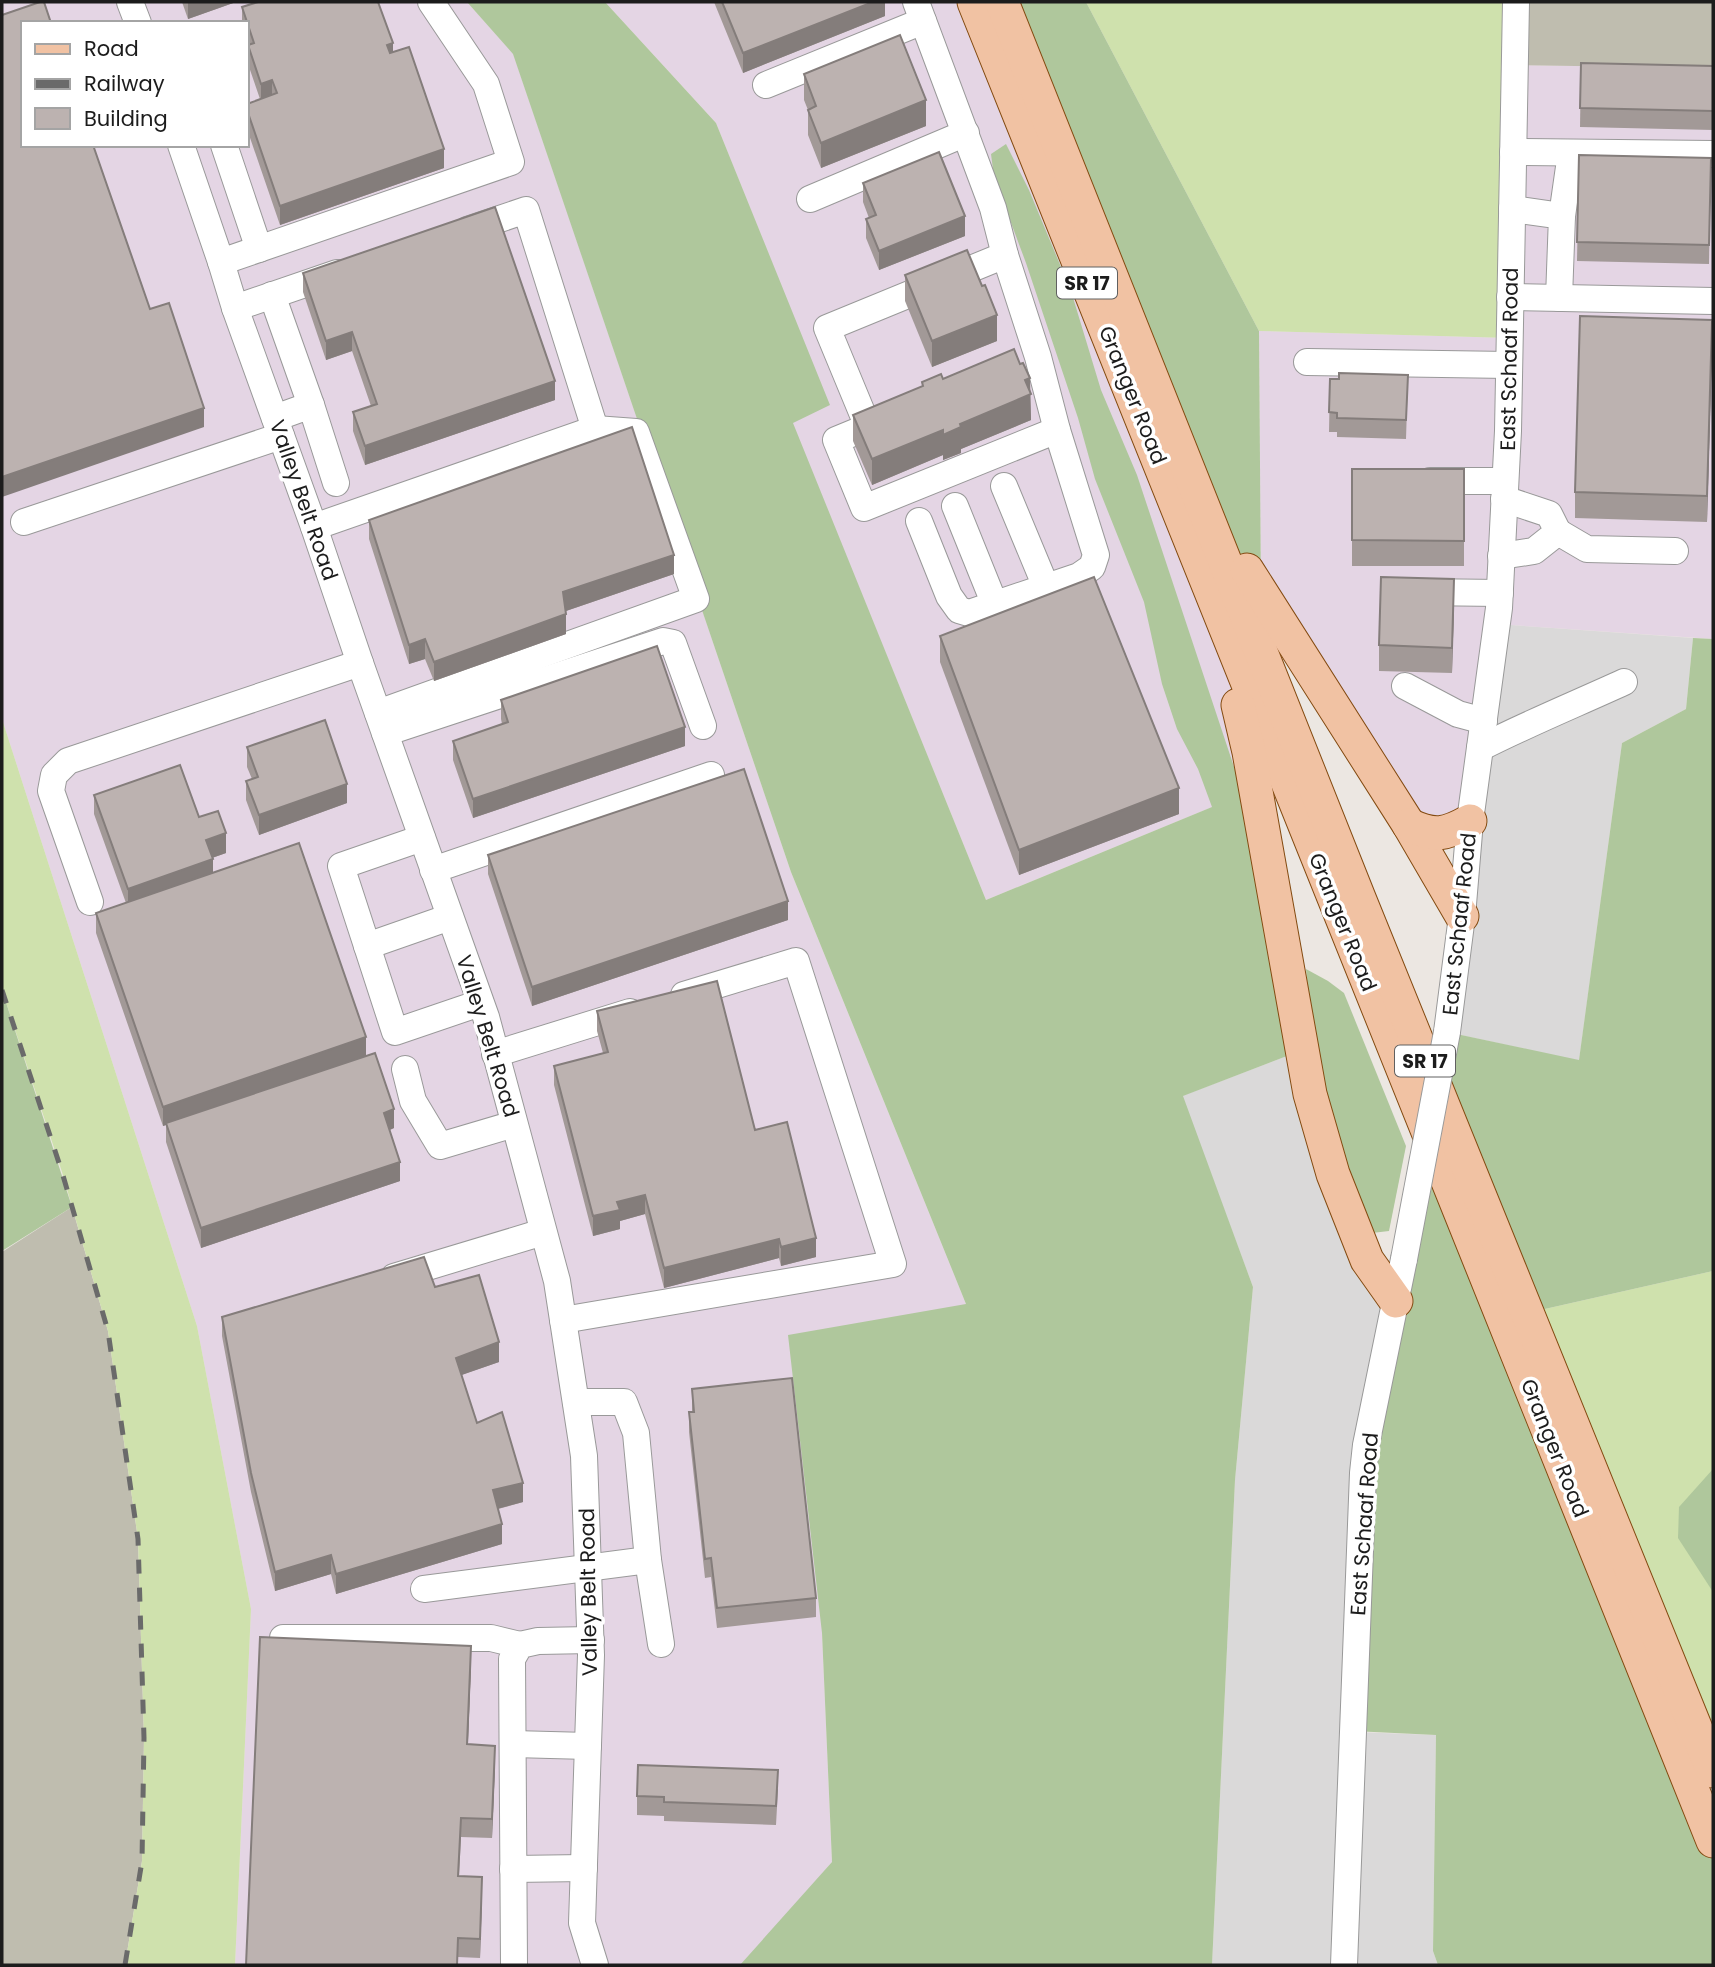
<svg xmlns="http://www.w3.org/2000/svg" width="1715" height="1967" viewBox="0 0 1715 1967" font-family="Poppins,sans-serif">
  <rect width="100%" height="100%" fill="#ece7e2"/>
  <g fill="#dad9d9">
    <polygon points="1497,624 1693,638 1686,709 1622,743 1579,1061 1447,1032"/>
    <polygon points="1300,1051 1396,1301 1354,1732 1436,1735 1433,1951 1438,1965 1212,1965 1235,1480 1253,1287 1182,1096"/>
  </g>
  <g fill="#e4d5e4" fill-rule="evenodd">
    <path d="M 2,2 L 467,2 L 513,53 L 791,872 L 966,1304 L 822,1633 L 832,1862 L 745,1965 L 235,1965 L 251,1609 L 197,1326 L 2,719 ZM 23,23 L 247,23 L 247,145 L 23,145 Z"/>
    <polygon points="605,2 974,2 1201,564 1240,711 1256,789 986,900 792,422 829,405 716,123"/>
    <polygon points="1515,65 1713,68 1713,639 1497,624 1470,821 1428,834 1261,596 1259,331 1509,338"/>
  </g>
  <g fill="#bfbdaf">
    <polygon points="1516,2 1713,2 1713,68 1515,65"/>
    <polygon points="72,1207 108,1331 138,1539 144,1738 142,1861 125,1965 2,1965 2,1252"/>
  </g>
  <g fill="#cfe1ad">
    <polygon points="1086,2 1516,2 1510,338 1259,331"/>
    <polygon points="2,719 197,1326 251,1609 235,1965 125,1965 142,1861 144,1738 138,1539 108,1331 62,1172 2,990"/>
    <polygon points="1713,1271 1713,1771 1527,1313"/>
  </g>
  <g fill="#afc79c">
    <polygon points="467,2 605,2 716,123 830,405 793,423 986,900 1212,807 1198,769 1177,729 1162,684 1144,602 1095,479 1078,418 1026,263 994,177 991,154 1006,144 1029,190 1071,291 1101,390 1137,475 1243,794 1300,1051 1183,1096 1253,1287 1235,1480 1212,1965 740,1965 832,1862 822,1633 788,1335 966,1304 791,872 513,54"/>
    <polygon points="1002,2 1086,2 1259,331 1261,596 1244,566"/>
    <polygon points="1693,638 1713,639 1713,1271 1527,1313 1436,1092 1447,1032 1579,1060 1622,743 1686,709"/>
    <polygon points="1306,969 1328,981 1344,993 1406,1146 1389,1231 1372,1233 1356,1203 1330,1113 1311,1026"/>
    <polygon points="2,990 72,1207 2,1251"/>
    <polygon points="1428,1134 1713,1841 1713,1965 1438,1965 1433,1951 1436,1735 1353,1731 1363,1473"/>
    <polygon points="1713,1469 1713,1592 1678,1538 1679,1507"/>
  </g>
  <g fill="none" stroke-linecap="round" stroke-linejoin="round">
    <defs>
      <g id="minor">
        <polyline points="130,2 138,23"/>
        <polyline points="916,2 993,208 1005,255 1038,357 1057,430 1096,555 1092,567 1079,576 969,613 959,610 949,596 919,521"/>
        <polyline points="766,85 923,21"/>
        <polyline points="181,145 221,262 235,308 314,527 360,663 486,1017 557,1281 584,1456 591,1655 582,1923 595,1965"/>
        <polyline points="224,145 259,249"/>
        <polyline points="1513,152 1713,154"/>
        <polyline points="810,199 966,133"/>
        <polyline points="1512,209 1562,216 1559,298"/>
        <polyline points="1562,216 1571,153"/>
        <polyline points="467,230 526,210 595,429"/>
        <polyline points="221,262 511,162 486,84 431,2"/>
        <polyline points="272,295 311,405"/>
        <polyline points="1510,297 1713,301"/>
        <polyline points="235,308 337,273"/>
        <polyline points="1307,362 1509,365"/>
        <polyline points="275,418 311,405 336,483"/>
        <polyline points="887,419 836,440 864,508 1057,430"/>
        <polyline points="868,427 827,328 1005,255"/>
        <polyline points="1430,481 1505,481"/>
        <polyline points="1004,486 1046,587"/>
        <polyline points="955,506 995,605"/>
        <polyline points="24,522 281,436"/>
        <polyline points="314,527 595,429 636,432 696,599 378,713"/>
        <polyline points="1558,532 1587,549 1675,551"/>
        <polyline points="1501,556 1534,551 1558,532 1549,514 1504,499"/>
        <polyline points="1418,592 1500,593"/>
        <polyline points="1405,686 1458,714 1484,721"/>
        <polyline points="385,733 663,641 673,643 703,726"/>
        <path d="M 1480,748 C 1527,724 1576,704 1624,682"/>
        <polyline points="422,838 341,866 395,1032 480,1003"/>
        <polyline points="433,870 711,775"/>
        <polyline points="90,902 51,791 54,775 68,761 360,663"/>
        <polyline points="367,946 450,917"/>
        <polyline points="1447,1032 1462,916 1470,821 1499,608 1508,431 1516,2"/>
        <polyline points="495,1054 630,1012"/>
        <polyline points="405,1069 413,1101 440,1146 514,1124"/>
        <polyline points="394,1277 543,1232"/>
        <polyline points="563,1320 893,1264 796,961 684,995"/>
        <polyline points="648,1560 661,1644"/>
        <polyline points="424,1589 648,1560 636,1433 624,1402 576,1402"/>
        <polyline points="283,1638 491,1638 520,1645"/>
        <polyline points="513,1744 588,1746"/>
        <polyline points="513,1869 584,1868"/>
        <polyline points="514,1965 512,1659 520,1645 538,1641 591,1640"/>
        <polyline points="1344,1965 1363,1473 1366,1445 1404,1259"/>
      </g>
      <g id="major">
        <polyline points="974,2 1713,1841"/>
        <polyline points="1002,2 1359,898 1713,1771"/>
        <polyline points="1247,570 1409,825 1462,916"/>
        <polyline points="1238,705 1249,752 1310,1094 1333,1174 1367,1260 1396,1301"/>
        <path d="M 1409,825 C 1435,837 1445,835 1470,821"/>
      </g>
    </defs>
    <use href="#minor" stroke="#999" stroke-width="28"/>
    <use href="#major" stroke="#834a10" stroke-width="35"/>
    <use href="#minor" stroke="#fff" stroke-width="26"/>
    <use href="#major" stroke="#f1c2a3" stroke-width="33"/>
    <polyline stroke="#6a6a6a" stroke-width="5" stroke-dasharray="14 14" stroke-linecap="butt" points="2,990 62,1172 108,1331 138,1539 144,1738 142,1861 125,1965"/>
    <defs>
      <polyline id="minor-bridge" points="1404,1259 1447,1032"/>
    </defs>
    <use href="#minor-bridge" stroke="#999" stroke-width="28" stroke-linecap="butt"/>
    <use href="#minor-bridge" stroke="#fff" stroke-width="26"/>
  </g>
  <g fill="#a29997">
    <polygon points="182,2 236,2 188,19"/>
    <polygon points="714,2 885,2 885,16 743,73"/>
    <polygon points="242,7 393,52 444,168 280,225 247,129 247,104 260,99 248,64 248,45 247,41 247,23 242,23"/>
    <polygon points="1581,63 1713,66 1713,130 1580,127"/>
    <polygon points="804,74 926,126 821,168 808,135 808,110 804,100"/>
    <polygon points="1579,155 1711,158 1709,264 1577,261"/>
    <polygon points="863,183 965,236 879,270 866,238 866,219 869,218 863,202"/>
    <polygon points="303,273 555,400 365,465 353,431 353,412 371,406 352,351 326,360 303,292"/>
    <polygon points="905,275 997,341 932,367 905,301"/>
    <polygon points="1712,346 1707,522 1575,518 1575,492"/>
    <polygon points="1408,375 1406,439 1337,437 1337,432 1329,432 1330,379"/>
    <polygon points="943,379 1030,391 1031,420 961,449 961,453 943,460 943,455 872,485 853,441 853,415 922,387 922,382"/>
    <rect x="1352" y="469" width="112" height="97"/>
    <polygon points="369,520 674,574 566,611 566,634 434,681 425,659 409,664 369,539"/>
    <polygon points="1454,605 1452,673 1379,671 1379,645"/>
    <polygon points="940,636 1179,814 1019,875 940,662"/>
    <polygon points="501,700 685,746 473,818 453,760 453,741 502,724 501,719"/>
    <polygon points="247,747 347,803 259,835 246,800 246,781 252,779 247,767"/>
    <polygon points="94,795 199,817 226,853 212,858 213,873 366,1056 394,1128 390,1130 400,1181 201,1248 166,1142 166,1125 163,1126 96,933 96,913 126,903 94,814"/>
    <polygon points="488,855 788,920 532,1006 488,874"/>
    <polygon points="597,1011 755,1130 816,1257 781,1266 779,1258 664,1288 645,1214 620,1221 620,1229 593,1236 554,1085 554,1066 603,1053 597,1031"/>
    <polygon points="435,1287 499,1362 461,1375 477,1423 523,1502 498,1509 502,1544 336,1594 331,1574 275,1591 251,1492 222,1336 222,1317"/>
    <polygon points="692,1389 816,1598 816,1617 717,1628 711,1577 705,1578 689,1432 689,1412 692,1412"/>
    <polygon points="471,1665 468,1744 495,1765 492,1838 461,1837 459,1876 482,1896 480,1958 458,1957 458,1965 246,1965"/>
    <polygon points="778,1789 776,1825 664,1821 664,1816 637,1815 637,1796"/>
  </g>
  <g fill="#847d7b">
    <polygon points="188,2 236,2 188,19"/>
    <polygon points="873,2 885,2 885,16 743,73 743,53"/>
    <polygon points="393,43 393,62 387,45"/>
    <polygon points="272,80 272,100 261,103 261,84"/>
    <polygon points="926,100 926,126 821,168 821,143"/>
    <polygon points="444,149 444,168 280,225 280,206"/>
    <polygon points="965,216 965,236 879,270 879,251"/>
    <polygon points="997,315 997,341 932,367 932,341"/>
    <polygon points="1712,320 1712,346 1707,522 1707,496"/>
    <polygon points="352,332 352,351 326,360 326,341"/>
    <polygon points="1030,378 1031,420 961,449 961,453 943,460 943,435 1025,380"/>
    <polygon points="555,381 555,400 365,465 365,446"/>
    <polygon points="204,408 204,427 2,497 2,477"/>
    <polygon points="943,430 943,455 872,485 872,459"/>
    <polygon points="674,555 674,574 563,612 563,592"/>
    <polygon points="1454,579 1454,605 1452,673 1452,648"/>
    <polygon points="566,614 566,634 434,681 434,662"/>
    <polygon points="425,639 425,659 409,664 409,645"/>
    <polygon points="685,727 685,746 473,818 473,799"/>
    <polygon points="347,784 347,803 259,835 259,815"/>
    <polygon points="1179,788 1179,814 1019,875 1019,850"/>
    <polygon points="226,833 226,853 206,860 206,840"/>
    <polygon points="213,859 213,879 128,908 128,889"/>
    <polygon points="788,901 788,920 532,1006 532,987"/>
    <polygon points="366,1037 366,1056 166,1123 166,1125 163,1126 163,1107"/>
    <polygon points="394,1109 394,1128 384,1132 384,1113"/>
    <polygon points="400,1162 400,1181 201,1248 201,1228"/>
    <polygon points="645,1195 645,1214 620,1221 620,1229 593,1236 593,1216 617,1202"/>
    <polygon points="816,1238 816,1257 781,1266 781,1247"/>
    <polygon points="779,1239 779,1258 664,1288 664,1268"/>
    <polygon points="499,1342 499,1362 456,1377 456,1358"/>
    <polygon points="523,1483 523,1502 493,1510 493,1490"/>
    <polygon points="502,1524 502,1544 336,1594 336,1574"/>
    <polygon points="331,1555 331,1574 275,1591 275,1572"/>
    <polygon points="471,1646 471,1665 467,1764 467,1744"/>
    <polygon points="495,1746 495,1765 492,1838 492,1819"/>
    <polygon points="482,1877 482,1896 480,1958 480,1939"/>
  </g>
  <g fill="#bcb2b0" stroke="#847d7b" stroke-width="2">
    <polygon points="40,2 44,2 51,23 23,23 23,145 93,145 150,309 169,303 204,408 2,477 2,15"/>
    <polygon points="258,2 378,2 393,43 387,45 390,53 409,47 444,149 280,206 247,110 247,104 277,93 272,80 261,84 248,45 254,43 242,7"/>
    <polygon points="722,2 873,2 743,53"/>
    <polygon points="900,35 926,100 821,143 808,110 816,106 804,74"/>
    <polygon points="1581,63 1713,66 1713,111 1580,108"/>
    <polygon points="939,152 965,216 879,251 866,219 876,215 863,183"/>
    <polygon points="1579,155 1711,158 1709,245 1577,242"/>
    <polygon points="495,207 555,381 365,446 353,412 377,404 352,332 326,341 303,273"/>
    <polygon points="967,250 982,286 985,285 997,315 932,341 905,275"/>
    <polygon points="1580,316 1712,320 1707,496 1575,492"/>
    <polygon points="1014,349 1020,364 1023,363 1030,378 1025,380 1031,394 960,424 961,427 943,435 943,430 872,459 853,415 923,386 922,382 941,374 943,379"/>
    <polygon points="1339,373 1408,375 1406,420 1337,418 1337,413 1329,412 1330,379 1339,379"/>
    <polygon points="632,427 674,555 563,592 566,614 434,662 425,639 409,645 369,520"/>
    <polygon points="1352,469 1464,469 1464,541 1352,540"/>
    <polygon points="1094,577 1179,788 1019,850 940,636"/>
    <polygon points="1381,577 1454,579 1452,648 1379,645"/>
    <polygon points="657,646 685,727 473,799 453,741 508,722 501,700"/>
    <polygon points="325,720 347,784 259,815 246,781 258,777 247,747"/>
    <polygon points="180,765 199,817 218,811 226,833 206,840 213,859 128,889 94,795"/>
    <polygon points="744,769 788,901 532,987 488,855"/>
    <polygon points="299,843 366,1037 163,1107 96,913"/>
    <polygon points="717,981 755,1130 787,1122 816,1238 781,1247 779,1239 664,1268 645,1195 617,1202 620,1210 593,1216 554,1066 608,1052 597,1011"/>
    <polygon points="375,1053 394,1109 384,1113 400,1162 201,1228 166,1123"/>
    <polygon points="424,1257 435,1287 479,1275 499,1342 456,1358 477,1423 502,1412 523,1483 493,1490 502,1524 336,1574 331,1555 275,1572 251,1473 222,1317"/>
    <polygon points="792,1378 816,1598 717,1608 711,1558 705,1559 689,1412 694,1412 692,1389"/>
    <polygon points="260,1637 471,1646 467,1744 495,1746 492,1819 461,1818 458,1876 482,1877 480,1939 458,1938 457,1965 246,1965"/>
    <polygon points="638,1765 778,1770 776,1806 664,1802 664,1797 637,1796"/>
  </g>
  <g text-anchor="middle" dominant-baseline="central" stroke-width="7" stroke-linejoin="round" paint-order="stroke">
    <g fill="#fff" stroke="#606060" stroke-width="2">
      <rect x="1057" y="267.5" width="60" height="31" rx="5"/>
      <rect x="1395" y="1045.5" width="60" height="31" rx="5"/>
    </g>
    <g font-size="19" font-weight="bold" fill="#1c1c1c">
      <text x="1087" y="283">SR 17</text>
      <text x="1425" y="1061">SR 17</text>
    </g>
    <g font-size="21" fill="#1c1c1c" stroke="#fff">
      <text transform="translate(1509 359) rotate(-89)">East Schaaf Road</text>
      <text transform="translate(1133 395) rotate(68)">Granger Road</text>
      <text transform="translate(304 500) rotate(71)">Valley Belt Road</text>
      <text transform="translate(1343 922) rotate(68)">Granger Road</text>
      <text transform="translate(1459 924) rotate(-84)">East Schaaf Road</text>
      <text transform="translate(488 1036) rotate(73)">Valley Belt Road</text>
      <text transform="translate(1555 1448) rotate(68)">Granger Road</text>
      <text transform="translate(1364 1524) rotate(-86)">East Schaaf Road</text>
      <text transform="translate(588 1592) rotate(-91)">Valley Belt Road</text>
    </g>
  </g>
  <rect width="1715" height="1967" fill="none" stroke="#1c1c1c" stroke-width="7"/>
  <rect x="21" y="21" width="228" height="126" fill="#ffffff" stroke="#a4a4a4" stroke-width="2"/>
  <rect x="35" y="44" width="35" height="10" fill="#f1c2a3" stroke="#a4a4a4" stroke-width="2"/>
  <text x="84" y="56" font-size="21" fill="#1c1c1c">Road</text>
  <rect x="35" y="79" width="35" height="10" fill="#6a6a6a" stroke="#a4a4a4" stroke-width="2"/>
  <text x="84" y="91" font-size="21" fill="#1c1c1c">Railway</text>
  <rect x="35" y="108" width="35" height="21" fill="#bcb2b0" stroke="#a4a4a4" stroke-width="2"/>
  <text x="84" y="126" font-size="21" fill="#1c1c1c">Building</text>
</svg>
